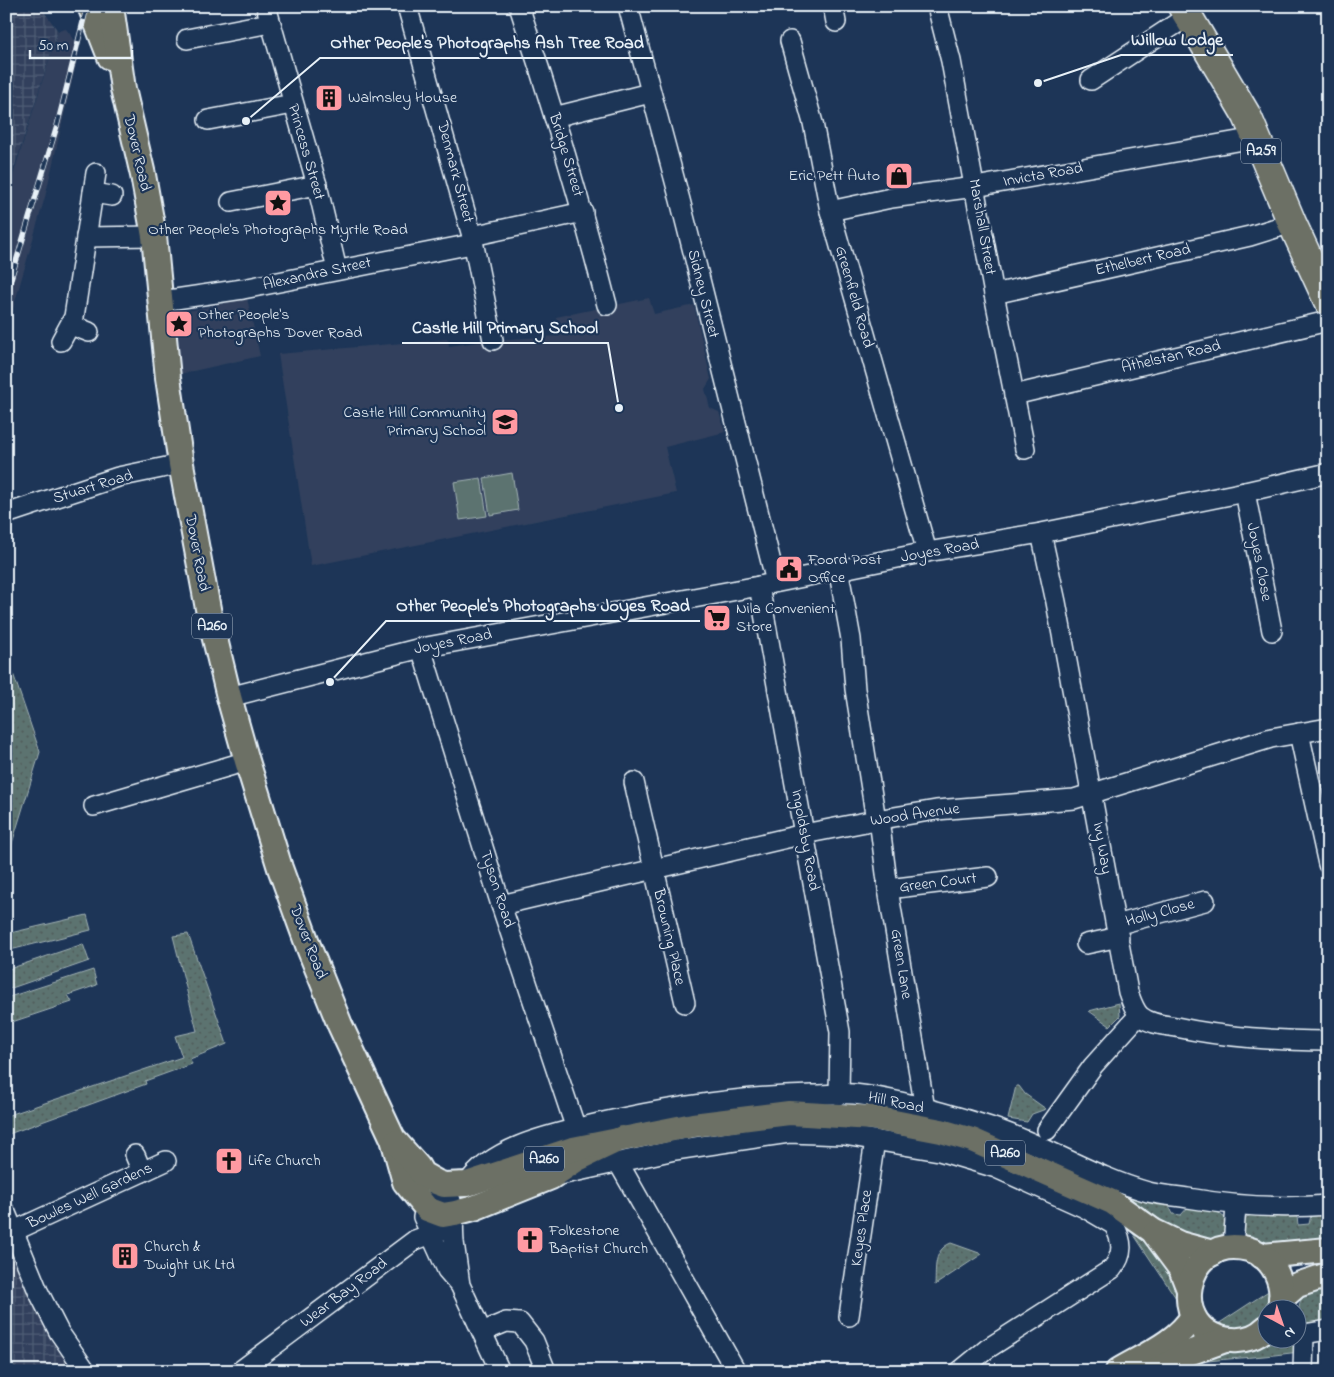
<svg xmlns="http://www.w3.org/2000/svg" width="1334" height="1377" viewBox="0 0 1334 1377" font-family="'Indie Flower',sans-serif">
  <defs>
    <pattern id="industrial-grid" width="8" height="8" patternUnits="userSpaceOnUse" patternTransform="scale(1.25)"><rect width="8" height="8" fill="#31415d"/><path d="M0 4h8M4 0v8" fill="none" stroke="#4f5d75"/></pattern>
    <pattern id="grass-dots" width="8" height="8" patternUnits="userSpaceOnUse" patternTransform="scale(1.25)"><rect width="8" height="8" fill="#5c736f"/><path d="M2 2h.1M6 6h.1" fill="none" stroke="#505b5b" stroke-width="1.8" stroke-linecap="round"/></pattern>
  </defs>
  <rect width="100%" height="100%" fill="#1d3557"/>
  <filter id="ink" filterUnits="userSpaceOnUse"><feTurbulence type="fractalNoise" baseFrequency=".02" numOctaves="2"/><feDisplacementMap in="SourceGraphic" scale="10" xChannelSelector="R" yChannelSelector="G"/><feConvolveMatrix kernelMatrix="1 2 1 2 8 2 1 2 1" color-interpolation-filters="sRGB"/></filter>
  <g filter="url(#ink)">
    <g fill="#31415d">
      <polygon points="66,29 80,47 45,197 6,333 6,173 13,175 58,31"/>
      <polygon points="247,298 260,356 180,374 175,314"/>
      <polygon points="649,298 654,314 694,305 711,379 705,389 710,408 719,412 725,432 665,447 676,493 311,566 278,354 448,339 449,346 493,340 559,336 556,317"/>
    </g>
    <g fill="url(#industrial-grid)">
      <polygon points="6,6 40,6 58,31 12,175 6,173"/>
      <polygon points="6,1244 35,1308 67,1363 57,1371 6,1371"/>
    </g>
    <g fill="url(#grass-dots)" stroke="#a2b2b4">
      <polygon points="6,653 40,752 6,863"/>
      <polygon points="87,915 91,930 6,951 6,934"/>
      <polygon points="188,934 227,1044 190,1059 192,1064 145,1081 146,1084 6,1135 6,1116 182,1057 175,1036 197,1031 173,936"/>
      <polygon points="83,944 89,961 6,990 6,970"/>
      <polygon points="93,970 97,985 68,995 72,1002 6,1024 6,998"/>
      <polygon points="1119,1003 1120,1016 1110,1026 1089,1011"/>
      <polygon points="1016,1086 1019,1086 1025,1094 1046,1109 1032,1114 1027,1122 1008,1119"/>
      <polygon points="1125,1192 1168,1204 1173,1214 1181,1215 1189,1206 1215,1210 1225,1218 1226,1228 1219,1238 1213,1241 1193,1242 1128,1203 1130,1200 1123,1196"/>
      <path d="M 1328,1213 L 1328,1240 C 1311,1241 1263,1247 1250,1239 C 1242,1234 1242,1226 1244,1218 L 1254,1214 L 1293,1215 L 1297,1217 L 1298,1225 L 1309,1224 L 1311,1215 Z"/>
      <path d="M 1128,1226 C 1157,1243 1167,1263 1178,1293 L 1176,1298 Z"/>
      <path d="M 951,1243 L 982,1254 L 935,1285 C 936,1268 933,1250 951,1243 Z"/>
      <path d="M 1273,1288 L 1269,1309 L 1266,1310 C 1266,1321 1250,1329 1239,1331 C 1233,1332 1222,1327 1215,1326 Z"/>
      <path d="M 1328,1289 L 1328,1319 L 1314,1323 L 1304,1323 C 1299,1314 1297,1307 1302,1298 Z"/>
      <path d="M 1277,1342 C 1287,1341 1296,1342 1299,1352 C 1265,1357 1232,1358 1198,1362 L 1198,1366 L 1184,1371 L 1172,1371 L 1195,1359 Z"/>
    </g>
    <g fill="#5c736f" stroke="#a2b2b4">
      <polygon points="512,473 518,510 490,515 484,478"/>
      <polygon points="481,478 487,516 460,520 454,482"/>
    </g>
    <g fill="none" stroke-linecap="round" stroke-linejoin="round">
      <defs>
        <g id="minor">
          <polyline points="266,6 317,185 337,270"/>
          <polyline points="407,6 472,236 493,340"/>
          <path d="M 519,6 C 552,105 581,204 607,305"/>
          <polyline points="628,6 680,200 776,582"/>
          <polyline points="833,6 836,22"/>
          <polyline points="937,6 951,61 994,294 1025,449"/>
          <polyline points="187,39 270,23"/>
          <polyline points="790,41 813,123 830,211 927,552"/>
          <polyline points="1091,80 1188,16"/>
          <polyline points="554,117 650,93"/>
          <polyline points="208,120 293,104"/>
          <polyline points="93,193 112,196"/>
          <polyline points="231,202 317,185"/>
          <polyline points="830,211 891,198 975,187 1255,138"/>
          <polyline points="472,236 583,212"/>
          <polyline points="86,237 154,236"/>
          <polyline points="994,294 1250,236 1292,223"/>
          <polyline points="162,301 243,289 472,244"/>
          <polyline points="71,325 89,332"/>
          <polyline points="61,341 74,317 96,173"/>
          <polyline points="1014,395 1328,321"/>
          <polyline points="1245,492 1272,631"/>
          <polyline points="6,514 118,477 181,464"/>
          <path d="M 1041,533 L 1056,602 L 1128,992 C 1131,1000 1134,1010 1140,1016 C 1150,1024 1164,1025 1176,1027 C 1227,1038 1275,1040 1328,1041"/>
          <polyline points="841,569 840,579 851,639 855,689 876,820"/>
          <polyline points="759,586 840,1032 839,1095"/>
          <polyline points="421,648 501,905 576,1129"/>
          <polyline points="229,697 421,648 759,586 927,552 1041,533 1245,492 1328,473"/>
          <polyline points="1299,733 1328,864"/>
          <polyline points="634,782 685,1003"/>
          <polyline points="94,806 247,761"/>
          <polyline points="879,819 888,889 925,1109"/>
          <polyline points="888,889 988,877"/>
          <polyline points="501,905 804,834 876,820 936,810 1074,799 1271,738 1328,728"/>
          <polyline points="1116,925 1205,901"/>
          <polyline points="1086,944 1119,937"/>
          <polyline points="1047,1130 1093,1066 1139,1015"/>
          <polyline points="135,1155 142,1172"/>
          <polyline points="618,1162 736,1371"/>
          <path d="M 560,1175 L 675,1150 L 789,1133 L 844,1135 L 939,1151 L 996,1168 L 1085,1208 L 1114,1225 C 1123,1242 1124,1254 1112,1269 L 987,1349 L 960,1371"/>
          <path d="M 467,1184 C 493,1145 555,1134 599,1123 C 670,1107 740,1096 813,1095 C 826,1095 840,1093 854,1094 C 894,1098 942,1112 981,1124 C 1039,1141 1090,1176 1148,1192 C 1161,1195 1175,1196 1188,1198 C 1235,1206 1280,1209 1328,1205"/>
          <polyline points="6,1213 38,1291 59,1332 86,1371"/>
          <polyline points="14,1231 166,1161"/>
          <polyline points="1233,1247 1236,1206"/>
          <path d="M 460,1285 C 458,1270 456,1256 454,1242 C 452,1218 457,1207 444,1185 L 423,1217 L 447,1270 L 460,1285 L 500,1371"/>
          <polyline points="849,1316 875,1140"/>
          <polyline points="482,1332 506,1322 520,1323 534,1341 546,1371"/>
          <polyline points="1296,1332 1304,1334 1328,1330"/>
          <polyline points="240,1371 415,1240 440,1231"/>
          <polyline points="1303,1371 1304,1334"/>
        </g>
        <g id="major">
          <polyline points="90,6 110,57"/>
          <polyline points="111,6 123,89 143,175 154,236 168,378 181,464 209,614 229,697 247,761 280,868 309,948 340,1025 393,1139 405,1182 427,1209 443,1215 455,1213 474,1208 551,1177 576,1160 622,1138"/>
          <polyline points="396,1142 418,1167 422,1174 436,1182 444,1185 467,1184 573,1149 693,1125 789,1113 873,1118 941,1131 972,1140 1112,1202 1153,1231 1180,1244 1213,1253"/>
          <polyline points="1155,1234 1181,1269 1188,1287"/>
          <polyline points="1262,1256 1328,1250"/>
          <polyline points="1281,1299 1297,1285 1328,1275"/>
          <path d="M 1266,1328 C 1257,1337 1244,1341 1232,1340 C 1164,1336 1182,1232 1248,1249 C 1274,1256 1287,1285 1279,1310"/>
          <path d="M 1118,1371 C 1143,1356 1178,1342 1193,1316"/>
          <polyline points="1156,1371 1186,1354 1225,1340"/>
        </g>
        <polyline id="highway" points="1182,6 1247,116 1292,223 1328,301"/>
      </defs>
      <use href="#minor" stroke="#e8f1f8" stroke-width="22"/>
      <use href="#major" stroke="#e8f1f8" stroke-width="28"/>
      <use href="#highway" stroke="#e8f1f8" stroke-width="31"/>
      <use href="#minor" stroke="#1d3557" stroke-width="19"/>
      <use href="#major" stroke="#6c7065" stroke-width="24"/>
      <use href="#highway" stroke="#6c7065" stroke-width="28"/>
      <defs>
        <polyline id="rail" points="6,295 57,126 87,6"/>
      </defs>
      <use href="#rail" stroke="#e8f1f8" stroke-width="5.5"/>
      <use href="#rail" stroke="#1d3557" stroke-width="4" stroke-dasharray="11" stroke-linecap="butt"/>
    </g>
  </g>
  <defs>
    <symbol id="building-square" viewBox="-11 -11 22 22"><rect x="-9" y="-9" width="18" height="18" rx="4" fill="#ff9aa2" stroke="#1d3557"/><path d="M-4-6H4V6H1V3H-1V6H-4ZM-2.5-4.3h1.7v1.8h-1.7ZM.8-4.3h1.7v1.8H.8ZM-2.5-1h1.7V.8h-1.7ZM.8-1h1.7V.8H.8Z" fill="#111"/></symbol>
    <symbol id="shop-square" viewBox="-11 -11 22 22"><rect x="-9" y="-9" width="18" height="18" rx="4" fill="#ff9aa2" stroke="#1d3557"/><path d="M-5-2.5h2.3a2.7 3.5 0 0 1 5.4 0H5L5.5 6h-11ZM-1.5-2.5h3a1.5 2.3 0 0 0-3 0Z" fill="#111"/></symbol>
    <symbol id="sight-square" viewBox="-11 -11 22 22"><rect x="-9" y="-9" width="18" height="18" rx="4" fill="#ff9aa2" stroke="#1d3557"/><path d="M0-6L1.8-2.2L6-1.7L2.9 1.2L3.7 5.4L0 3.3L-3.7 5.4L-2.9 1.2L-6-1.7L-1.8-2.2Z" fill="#111"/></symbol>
    <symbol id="school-square" viewBox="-11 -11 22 22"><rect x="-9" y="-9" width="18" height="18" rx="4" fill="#ff9aa2" stroke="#1d3557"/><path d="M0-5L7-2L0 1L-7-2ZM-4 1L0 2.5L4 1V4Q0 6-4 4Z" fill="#111"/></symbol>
    <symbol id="civic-square" viewBox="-11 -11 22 22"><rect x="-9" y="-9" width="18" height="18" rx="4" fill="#ff9aa2" stroke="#1d3557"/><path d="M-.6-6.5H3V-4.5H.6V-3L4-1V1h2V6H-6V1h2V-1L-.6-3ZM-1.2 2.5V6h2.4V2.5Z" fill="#111"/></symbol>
    <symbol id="supermarket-square" viewBox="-11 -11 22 22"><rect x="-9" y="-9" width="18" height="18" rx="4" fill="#ff9aa2" stroke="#1d3557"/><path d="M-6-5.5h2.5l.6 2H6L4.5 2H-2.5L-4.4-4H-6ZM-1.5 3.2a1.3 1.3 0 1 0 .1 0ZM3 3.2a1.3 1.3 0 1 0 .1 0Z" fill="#111"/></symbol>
    <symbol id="church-square" viewBox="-11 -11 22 22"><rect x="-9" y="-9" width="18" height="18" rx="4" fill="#ff9aa2" stroke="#1d3557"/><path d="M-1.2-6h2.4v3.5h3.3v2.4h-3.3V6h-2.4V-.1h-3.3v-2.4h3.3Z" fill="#111"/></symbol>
  </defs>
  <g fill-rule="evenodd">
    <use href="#building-square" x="313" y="82" width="32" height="32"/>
    <use href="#shop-square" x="883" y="160" width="32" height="32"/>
    <use href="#sight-square" x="262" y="187" width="32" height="32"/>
    <use href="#sight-square" x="163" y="308" width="32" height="32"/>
    <use href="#school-square" x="489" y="406" width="32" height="32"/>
    <use href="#civic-square" x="773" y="553" width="32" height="32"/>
    <use href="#supermarket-square" x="701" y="602" width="32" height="32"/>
    <use href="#church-square" x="213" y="1145" width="32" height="32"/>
    <use href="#church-square" x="514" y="1224" width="32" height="32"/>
    <use href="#building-square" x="109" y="1240" width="32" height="32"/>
  </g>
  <g text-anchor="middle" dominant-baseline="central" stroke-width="4.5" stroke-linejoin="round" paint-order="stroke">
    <g fill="#1d3557" stroke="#abb9c8" stroke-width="1">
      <rect x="1241" y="138.5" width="40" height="25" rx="4"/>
      <rect x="192" y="613.5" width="40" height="25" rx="4"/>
      <rect x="985" y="1140.5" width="40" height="25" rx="4"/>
      <rect x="524" y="1146.5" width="40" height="25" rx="4"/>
    </g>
    <g font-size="15" font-weight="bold" fill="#e8f1f8">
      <text x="1261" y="151">A259</text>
      <text x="212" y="626">A260</text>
      <text x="1005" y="1153">A260</text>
      <text x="544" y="1159">A260</text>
    </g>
    <g font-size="16" fill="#e8f1f8" stroke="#1d3557" text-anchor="start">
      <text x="348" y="98">Walmsley House</text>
      <text x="880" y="176" text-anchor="end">Eric Pett Auto</text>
      <text x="278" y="230" text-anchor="middle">Other People's Photographs Myrtle Road</text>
      <text x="198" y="315">Other People's<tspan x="198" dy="18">Photographs Dover Road</tspan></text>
      <text x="486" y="413" text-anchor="end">Castle Hill Community<tspan x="486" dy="18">Primary School</tspan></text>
      <text x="808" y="560">Foord Post<tspan x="808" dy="18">Office</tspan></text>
      <text x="736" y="609">Nila Convenient<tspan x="736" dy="18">Store</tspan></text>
      <text x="248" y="1161">Life Church</text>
      <text x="549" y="1231">Folkestone<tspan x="549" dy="18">Baptist Church</tspan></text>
      <text x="144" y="1247">Church &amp;<tspan x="144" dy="18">Dwight UK Ltd</tspan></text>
    </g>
    <g font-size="16" fill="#e8f1f8" stroke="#1d3557">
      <text transform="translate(306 152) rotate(74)">Princess Street</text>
      <text transform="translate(137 153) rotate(77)">Dover Road</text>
      <text transform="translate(566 155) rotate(73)">Bridge Street</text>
      <text transform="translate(455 172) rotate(75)">Denmark Street</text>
      <text transform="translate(1043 175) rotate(-10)">Invicta Road</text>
      <text transform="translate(982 227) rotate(80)">Marshall Street</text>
      <text transform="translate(1143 260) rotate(-13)">Ethelbert Road</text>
      <text transform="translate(317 274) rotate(-12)">Alexandra Street</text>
      <text transform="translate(703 294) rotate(76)">Sidney Street</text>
      <text transform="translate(854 297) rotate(74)">Greenfield Road</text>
      <text transform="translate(1171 357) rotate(-13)">Athelstan Road</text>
      <text transform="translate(93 487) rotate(-17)">Stuart Road</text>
      <text transform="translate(940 551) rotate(-10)">Joyes Road</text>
      <text transform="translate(197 553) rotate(79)">Dover Road</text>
      <text transform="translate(1259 562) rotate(79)">Joyes Close</text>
      <text transform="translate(453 642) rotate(-11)">Joyes Road</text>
      <text transform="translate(915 815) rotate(-8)">Wood Avenue</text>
      <text transform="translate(805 840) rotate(80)">Ingoldsby Road</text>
      <text transform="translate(1102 848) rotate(80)">Ivy Way</text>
      <text transform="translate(938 883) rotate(-7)">Green Court</text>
      <text transform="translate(497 889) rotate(72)">Tyson Road</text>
      <text transform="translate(1160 913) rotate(-15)">Holly Close</text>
      <text transform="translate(669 937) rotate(77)">Browning Place</text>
      <text transform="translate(308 942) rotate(69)">Dover Road</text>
      <text transform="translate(901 964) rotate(81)">Green Lane</text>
      <text transform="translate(896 1103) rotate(12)">Hill Road</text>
      <text transform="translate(90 1196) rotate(-25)">Bowles Well Gardens</text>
      <text transform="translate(862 1228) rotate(-82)">Keyes Place</text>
      <text transform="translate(344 1293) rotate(-37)">Wear Bay Road</text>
    </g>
  </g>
  <path fill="none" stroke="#e8f1f8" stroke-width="2" d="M1038 83L1121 55H1233M246 121L320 58H653M619 408L608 343H402M330 682L386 621H700"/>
  <g fill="#e8f1f8" stroke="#1d3557" stroke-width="2">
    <circle cx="1038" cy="83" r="5"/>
    <circle cx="246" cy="121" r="5"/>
    <circle cx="619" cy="408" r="5"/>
    <circle cx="330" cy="682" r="5"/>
  </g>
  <g font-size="18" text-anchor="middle" font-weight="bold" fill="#e8f1f8" stroke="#1d3557" stroke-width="4.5" stroke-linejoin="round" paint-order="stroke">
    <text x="1177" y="45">Willow Lodge</text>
    <text x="487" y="48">Other People's Photographs Ash Tree Road</text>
    <text x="505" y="333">Castle Hill Primary School</text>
    <text x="543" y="611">Other People's Photographs Joyes Road</text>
  </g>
  <rect width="1334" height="1377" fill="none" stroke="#1d3557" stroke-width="25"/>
  <rect x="12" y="12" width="1309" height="1352" fill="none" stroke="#e8f1f8" stroke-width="2" filter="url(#ink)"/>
  <g transform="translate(1282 1324) rotate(140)"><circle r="24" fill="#1d3557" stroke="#6e8097"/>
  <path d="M0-4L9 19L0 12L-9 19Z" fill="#ff9aa2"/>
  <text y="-8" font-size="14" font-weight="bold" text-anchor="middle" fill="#e8f1f8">N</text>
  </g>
  <path d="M30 50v8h102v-8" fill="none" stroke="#e8f1f8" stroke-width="2.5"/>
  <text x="38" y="50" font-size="15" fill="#e8f1f8" stroke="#1d3557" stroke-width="4" paint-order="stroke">50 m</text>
</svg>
